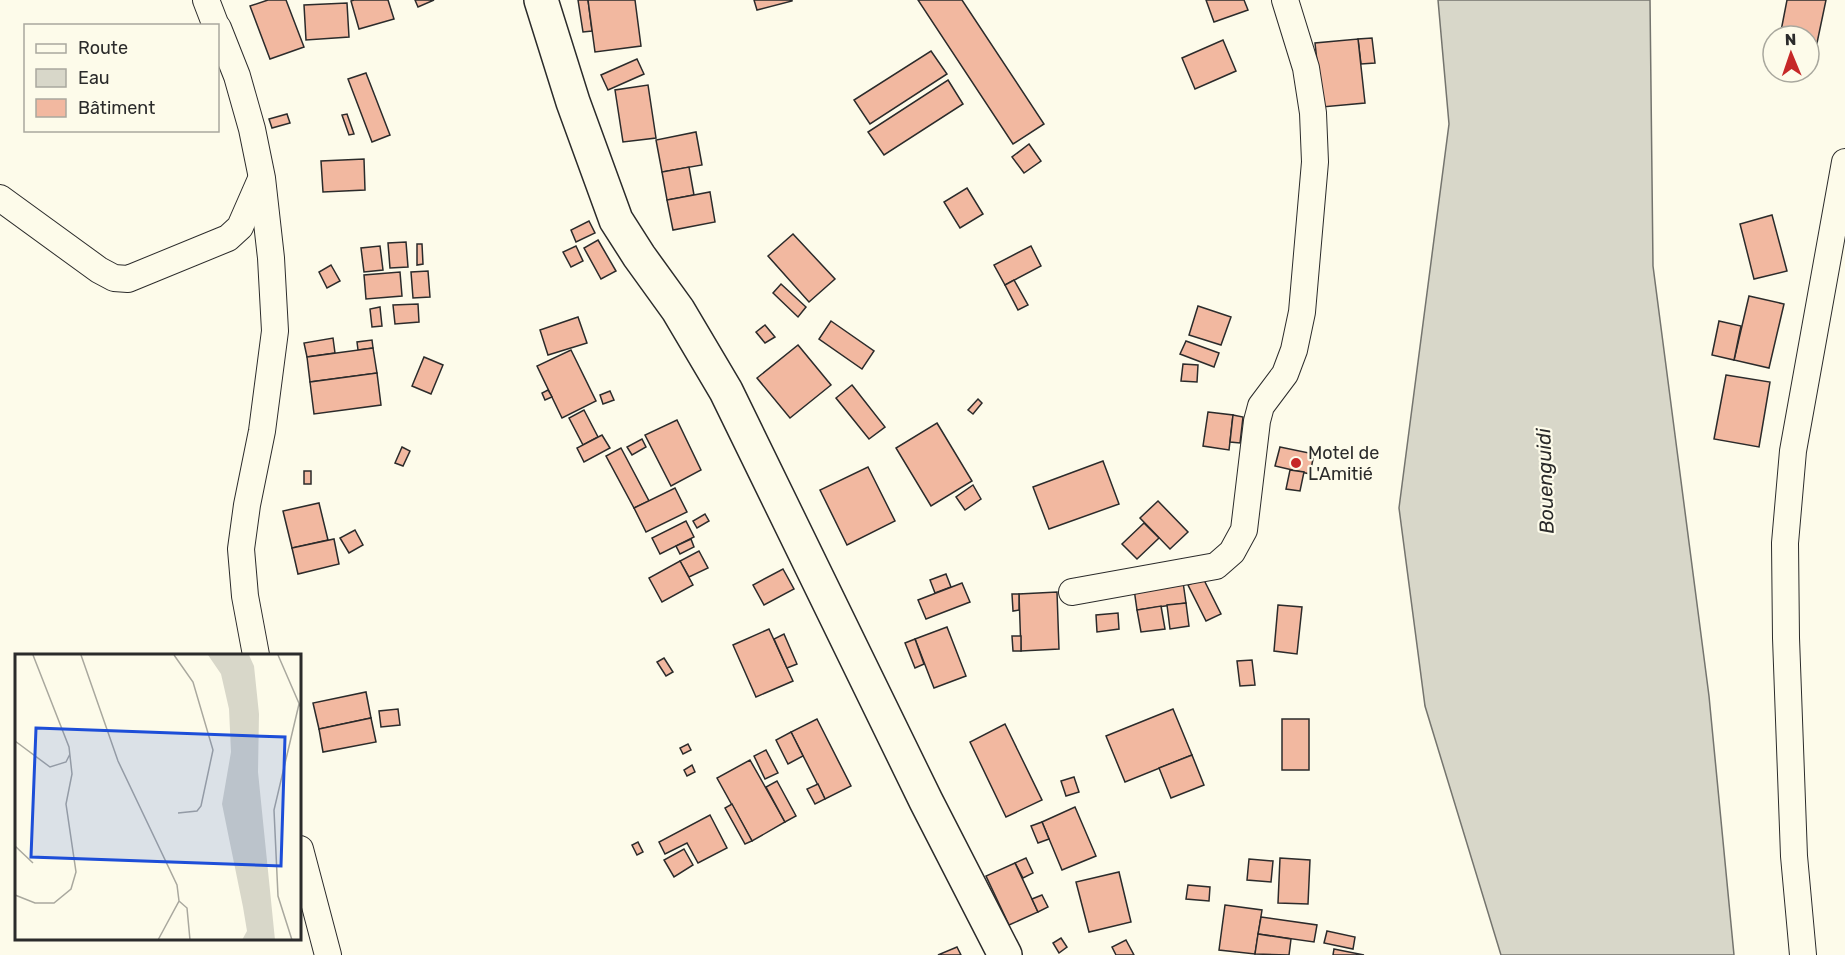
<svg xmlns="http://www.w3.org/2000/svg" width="1845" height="955" viewBox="0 0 1845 955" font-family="Rubik,sans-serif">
  <rect width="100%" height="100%" fill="#fdfbea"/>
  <polygon fill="#d8d7c9" stroke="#74746e" stroke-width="1.5" points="1438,0 1650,0 1653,266 1709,696 1734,955 1501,955 1425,706 1399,508 1449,124"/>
  <g fill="#f2b8a0" stroke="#2b2b2b" stroke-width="1.5">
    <polygon points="268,0 286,0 304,47 270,59 250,6"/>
    <polygon points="354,0 388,0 394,19 359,29 351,1"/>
    <polygon points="415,0 434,0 418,7"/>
    <polygon points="578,0 588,0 592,31 583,32"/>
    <polygon points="588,0 635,0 641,46 595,52"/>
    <polygon points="754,0 792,0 792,1 757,10"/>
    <polygon points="918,0 962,0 1044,124 1013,144"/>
    <polygon points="1206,0 1244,0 1248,10 1214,22"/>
    <polygon points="1787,0 1826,0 1817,43 1809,41 1809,36 1780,36"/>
    <polygon points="347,3 349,37 306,40 304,5"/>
    <polygon points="1372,38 1375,63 1361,64 1358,39"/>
    <polygon points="1358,39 1365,103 1322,107 1315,43"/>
    <polygon points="1223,40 1236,71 1195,89 1182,58"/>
    <polygon points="931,51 947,74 870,124 854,100"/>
    <polygon points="637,59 644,74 608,90 601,75"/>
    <polygon points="366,73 390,135 372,142 348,79"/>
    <polygon points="948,80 963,104 884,155 868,132"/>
    <polygon points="648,85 656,138 623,142 615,90"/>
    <polygon points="287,114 290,123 272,128 269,119"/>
    <polygon points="347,114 354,134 349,135 342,115"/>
    <polygon points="696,132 702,165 662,172 656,140"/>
    <polygon points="1029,144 1041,161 1024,173 1012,157"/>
    <polygon points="364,159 365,190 323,192 321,161"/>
    <polygon points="689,167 694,195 667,200 662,172"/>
    <polygon points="967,188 983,214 960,228 944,202"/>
    <polygon points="710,192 715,222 673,230 667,200"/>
    <polygon points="1772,215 1787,271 1754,279 1740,224"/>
    <polygon points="589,221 595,233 576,242 571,230"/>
    <polygon points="793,234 835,279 809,302 768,256"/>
    <polygon points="598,240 616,271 601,279 584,248"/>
    <polygon points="406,242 408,267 390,268 388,243"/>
    <polygon points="417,244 422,244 423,264 417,265"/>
    <polygon points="380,246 383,270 364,272 361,248"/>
    <polygon points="576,246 583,261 571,267 563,252"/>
    <polygon points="1031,246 1041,266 1005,285 994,265"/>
    <polygon points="331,265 340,281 327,288 319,272"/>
    <polygon points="428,271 430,297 413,298 411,272"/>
    <polygon points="400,272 402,296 366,299 364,275"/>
    <polygon points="1014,280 1028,305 1018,310 1005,285"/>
    <polygon points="781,284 806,307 798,317 773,293"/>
    <polygon points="1749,296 1784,304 1769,368 1734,360"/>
    <polygon points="418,304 419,322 395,324 393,305"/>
    <polygon points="1198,306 1231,317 1221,345 1189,335"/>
    <polygon points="380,307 382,326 372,327 370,309"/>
    <polygon points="578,317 587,343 548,355 540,330"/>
    <polygon points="831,321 874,351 862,369 819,339"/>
    <polygon points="1719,321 1741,326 1734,360 1712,355"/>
    <polygon points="765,325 775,337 765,343 756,332"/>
    <polygon points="333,338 335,353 307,357 304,343"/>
    <polygon points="372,340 373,348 358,350 357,342"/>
    <polygon points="1186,341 1219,353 1214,367 1180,354"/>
    <polygon points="798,345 831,385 790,418 757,378"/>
    <polygon points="373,348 377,373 310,382 307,357"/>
    <polygon points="571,350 596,401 562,418 537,366"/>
    <polygon points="424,357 443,365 431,394 412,386"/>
    <polygon points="1183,364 1198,365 1197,382 1181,381"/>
    <polygon points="377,373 381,405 314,414 310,382"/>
    <polygon points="1726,375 1770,382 1759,447 1714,439"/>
    <polygon points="852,385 885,427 869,439 836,398"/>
    <polygon points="548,390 552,397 545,400 542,393"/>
    <polygon points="610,391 614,400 603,404 600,395"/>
    <polygon points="978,399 982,403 973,414 968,410"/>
    <polygon points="584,410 598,437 583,445 569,418"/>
    <polygon points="1208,412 1233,415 1229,450 1203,446"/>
    <polygon points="1233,415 1243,417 1240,443 1230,442"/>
    <polygon points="677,420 701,470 671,486 645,435"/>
    <polygon points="937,423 972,481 931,506 896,448"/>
    <polygon points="602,435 610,448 584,462 577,448"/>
    <polygon points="642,439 646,447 632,455 627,447"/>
    <polygon points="402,447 410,451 403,466 395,463"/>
    <polygon points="1280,447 1314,454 1310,474 1275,466"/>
    <polygon points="621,448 649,501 634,508 606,456"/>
    <polygon points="1103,461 1119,504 1049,529 1033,487"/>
    <polygon points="868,467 895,521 847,545 820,490"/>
    <polygon points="1290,470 1304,472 1300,491 1286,489"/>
    <rect x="304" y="471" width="7" height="13"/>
    <polygon points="973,485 981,499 965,510 956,497"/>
    <polygon points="675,488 687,512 646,532 634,508"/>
    <polygon points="1158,501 1188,532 1170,549 1140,518"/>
    <polygon points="319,503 328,540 292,548 283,511"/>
    <polygon points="705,514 709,521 697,528 693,521"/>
    <polygon points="686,521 694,537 660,554 652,538"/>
    <polygon points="1144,523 1159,538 1137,559 1122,544"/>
    <polygon points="355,530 363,545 349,553 340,538"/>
    <polygon points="334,539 339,564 298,574 292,548"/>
    <polygon points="691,539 694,547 680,554 676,546"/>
    <polygon points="699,551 708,568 689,577 680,561"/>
    <polygon points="680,561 693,585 662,602 649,578"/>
    <polygon points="783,569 794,589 764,605 753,585"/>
    <polygon points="946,574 951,587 935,593 930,580"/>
    <polygon points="1203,578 1221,614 1206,621 1188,585"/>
    <polygon points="1183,582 1186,603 1137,610 1134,589"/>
    <polygon points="962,583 970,602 926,619 918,600"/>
    <polygon points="1057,592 1059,649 1021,651 1019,594"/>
    <polygon points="1012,594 1019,594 1019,610 1013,611"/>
    <polygon points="1186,603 1189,626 1170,629 1167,605"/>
    <polygon points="1278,605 1302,607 1297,654 1274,651"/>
    <polygon points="1161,606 1165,629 1141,632 1137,610"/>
    <polygon points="1118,613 1119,629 1097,632 1096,615"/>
    <polygon points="947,627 966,676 934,688 915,639"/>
    <polygon points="769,629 793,681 756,697 733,645"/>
    <polygon points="784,634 797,664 787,668 774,639"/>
    <polygon points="1012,636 1021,636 1021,651 1013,651"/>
    <polygon points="915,639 924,664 915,668 905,643"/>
    <polygon points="664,658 673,672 666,676 657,662"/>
    <polygon points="1252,660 1255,685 1240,686 1237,661"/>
    <polygon points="366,692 371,718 319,729 313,703"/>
    <polygon points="398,709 400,725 381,727 379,711"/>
    <polygon points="1173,709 1192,755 1125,782 1106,736"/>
    <polygon points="371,718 376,742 323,752 319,729"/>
    <polygon points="817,719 851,786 825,799 791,732"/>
    <rect x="1282" y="719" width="27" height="51"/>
    <polygon points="1005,724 1042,800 1006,817 970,742"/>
    <polygon points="791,732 803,756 788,764 776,740"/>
    <polygon points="688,744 691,750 683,754 680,748"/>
    <polygon points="766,750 778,773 765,779 754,756"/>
    <polygon points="1192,755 1204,785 1171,798 1159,768"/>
    <polygon points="750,760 785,822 752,841 717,778"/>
    <polygon points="692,765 695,772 687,776 684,770"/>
    <polygon points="1074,777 1079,792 1066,796 1061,781"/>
    <polygon points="777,781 796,816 785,822 766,787"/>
    <polygon points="818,784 825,799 815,804 807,789"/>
    <polygon points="732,804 752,841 745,844 725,808"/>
    <polygon points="1075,807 1096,856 1062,870 1042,822"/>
    <polygon points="710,815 727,848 698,863 687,843 665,854 659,842"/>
    <polygon points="1042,822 1049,839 1038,843 1031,826"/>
    <polygon points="638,842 643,852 637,855 632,845"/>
    <polygon points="684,849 693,865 674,877 664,860"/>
    <polygon points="1026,858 1033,873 1023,878 1015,863"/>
    <polygon points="1280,858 1310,860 1308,904 1278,903"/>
    <polygon points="1249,859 1273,861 1271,882 1247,880"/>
    <polygon points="1015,863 1038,912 1009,925 986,876"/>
    <polygon points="1119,872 1131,922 1089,932 1076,882"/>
    <polygon points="1188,885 1210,887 1209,901 1186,899"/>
    <polygon points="1042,895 1048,907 1038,912 1032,899"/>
    <polygon points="1225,905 1262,910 1255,954 1219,950"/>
    <polygon points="1261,917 1317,925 1314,942 1258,934"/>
    <polygon points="1327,931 1355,937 1353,949 1324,943"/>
    <polygon points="1258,934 1291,939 1289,955 1255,954"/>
    <polygon points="1061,938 1067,947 1059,953 1053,943"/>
    <polygon points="1126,940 1134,955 1116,955 1112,947"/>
    <polygon points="957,947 961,955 938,955"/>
    <polygon points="1334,949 1364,955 1333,955"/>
  </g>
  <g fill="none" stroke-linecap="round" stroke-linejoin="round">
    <defs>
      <g id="street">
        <polyline points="206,0 216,26"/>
        <polyline points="218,28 237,76 252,129 262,178 271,258 275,331 262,431 247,505 241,549 245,596 256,655"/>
        <polyline points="0,198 99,270 114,278 128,279 228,238 240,227 261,179"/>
        <polyline points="1072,592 1216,566 1232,552 1244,530 1257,421 1261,406 1285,374 1294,350 1302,312 1315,162 1313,113 1306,68 1285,0"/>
        <polyline points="300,849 328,955"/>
        <polyline points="1803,955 1794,856 1786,638 1785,543 1793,451 1845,162"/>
      </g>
      <polyline id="secondary" points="541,0 573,102 616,220 639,256 678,310 726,391 926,801 1005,955"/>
    </defs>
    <use href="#street" stroke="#2b2b2b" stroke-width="28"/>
    <use href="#secondary" stroke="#2b2b2b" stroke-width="36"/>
    <use href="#street" stroke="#fdfbea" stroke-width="26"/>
    <use href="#secondary" stroke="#fdfbea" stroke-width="33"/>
  </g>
  <circle fill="#c62828" stroke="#fdfbea" stroke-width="2" cx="1296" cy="463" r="6"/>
  <g text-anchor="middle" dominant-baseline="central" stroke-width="4.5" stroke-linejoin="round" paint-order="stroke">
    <g font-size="18" fill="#2b2b2b" stroke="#fdfbea" text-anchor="start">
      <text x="1308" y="453">Motel de<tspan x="1308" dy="21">L'Amitié</tspan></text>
    </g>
    <g font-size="20" font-style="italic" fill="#2b2b2b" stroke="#fdfbea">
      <text transform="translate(1545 481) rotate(-92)">Bouenguidi</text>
    </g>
  </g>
  <g transform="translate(15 654)">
    <rect width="286" height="286" fill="#fdfbea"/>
    <path d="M 193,1 L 234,1 L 239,12 L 244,60 L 243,118 L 260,286 L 227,286 L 232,277 L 228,253 L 207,150 L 216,98 L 214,55 L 206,20 Z" fill="#d8d7c9"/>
    <path fill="none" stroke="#a9a89e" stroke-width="1.5" d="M 66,1 L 103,107 L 162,231 L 164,247 L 143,286M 159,1 L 178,28 L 198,96 L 186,152 L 182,157 L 163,159M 263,1 L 286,54M 0,87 L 35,113 L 51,108 L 55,100M 0,192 L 18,209M 0,241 L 20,249 L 39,249 L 56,235 L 61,218 L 51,150 L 57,120 L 54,93 L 18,1M 164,247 L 172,254 L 175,286M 277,286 L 263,242 L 259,156 L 284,50"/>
    <path fill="#1d4ed8" fill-opacity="0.15" stroke="#1d4ed8" stroke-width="3" d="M 21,74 L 270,83 L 266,212 L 16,203 Z"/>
    <rect width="286" height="286" fill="none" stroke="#2b2b2b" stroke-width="3"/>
  </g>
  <rect x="24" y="24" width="195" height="108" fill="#fdfbea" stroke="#a9a89e" stroke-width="1.5"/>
  <rect x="36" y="44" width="30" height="9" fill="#fdfbea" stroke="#a9a89e" stroke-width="1.5"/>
  <text x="78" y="54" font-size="18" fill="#2b2b2b">Route</text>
  <rect x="36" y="69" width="30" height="18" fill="#d8d7c9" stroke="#a9a89e" stroke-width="1.5"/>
  <text x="78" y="84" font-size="18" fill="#2b2b2b">Eau</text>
  <rect x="36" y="99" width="30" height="18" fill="#f2b8a0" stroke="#a9a89e" stroke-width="1.5"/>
  <text x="78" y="114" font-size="18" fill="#2b2b2b">Bâtiment</text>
  <g transform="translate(1791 54) rotate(358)"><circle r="28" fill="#fdfbea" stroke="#a9a89e" stroke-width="1.5"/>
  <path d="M0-4.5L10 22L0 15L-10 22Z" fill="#c62828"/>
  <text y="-9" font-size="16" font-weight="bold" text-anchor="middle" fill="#2b2b2b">N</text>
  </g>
</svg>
